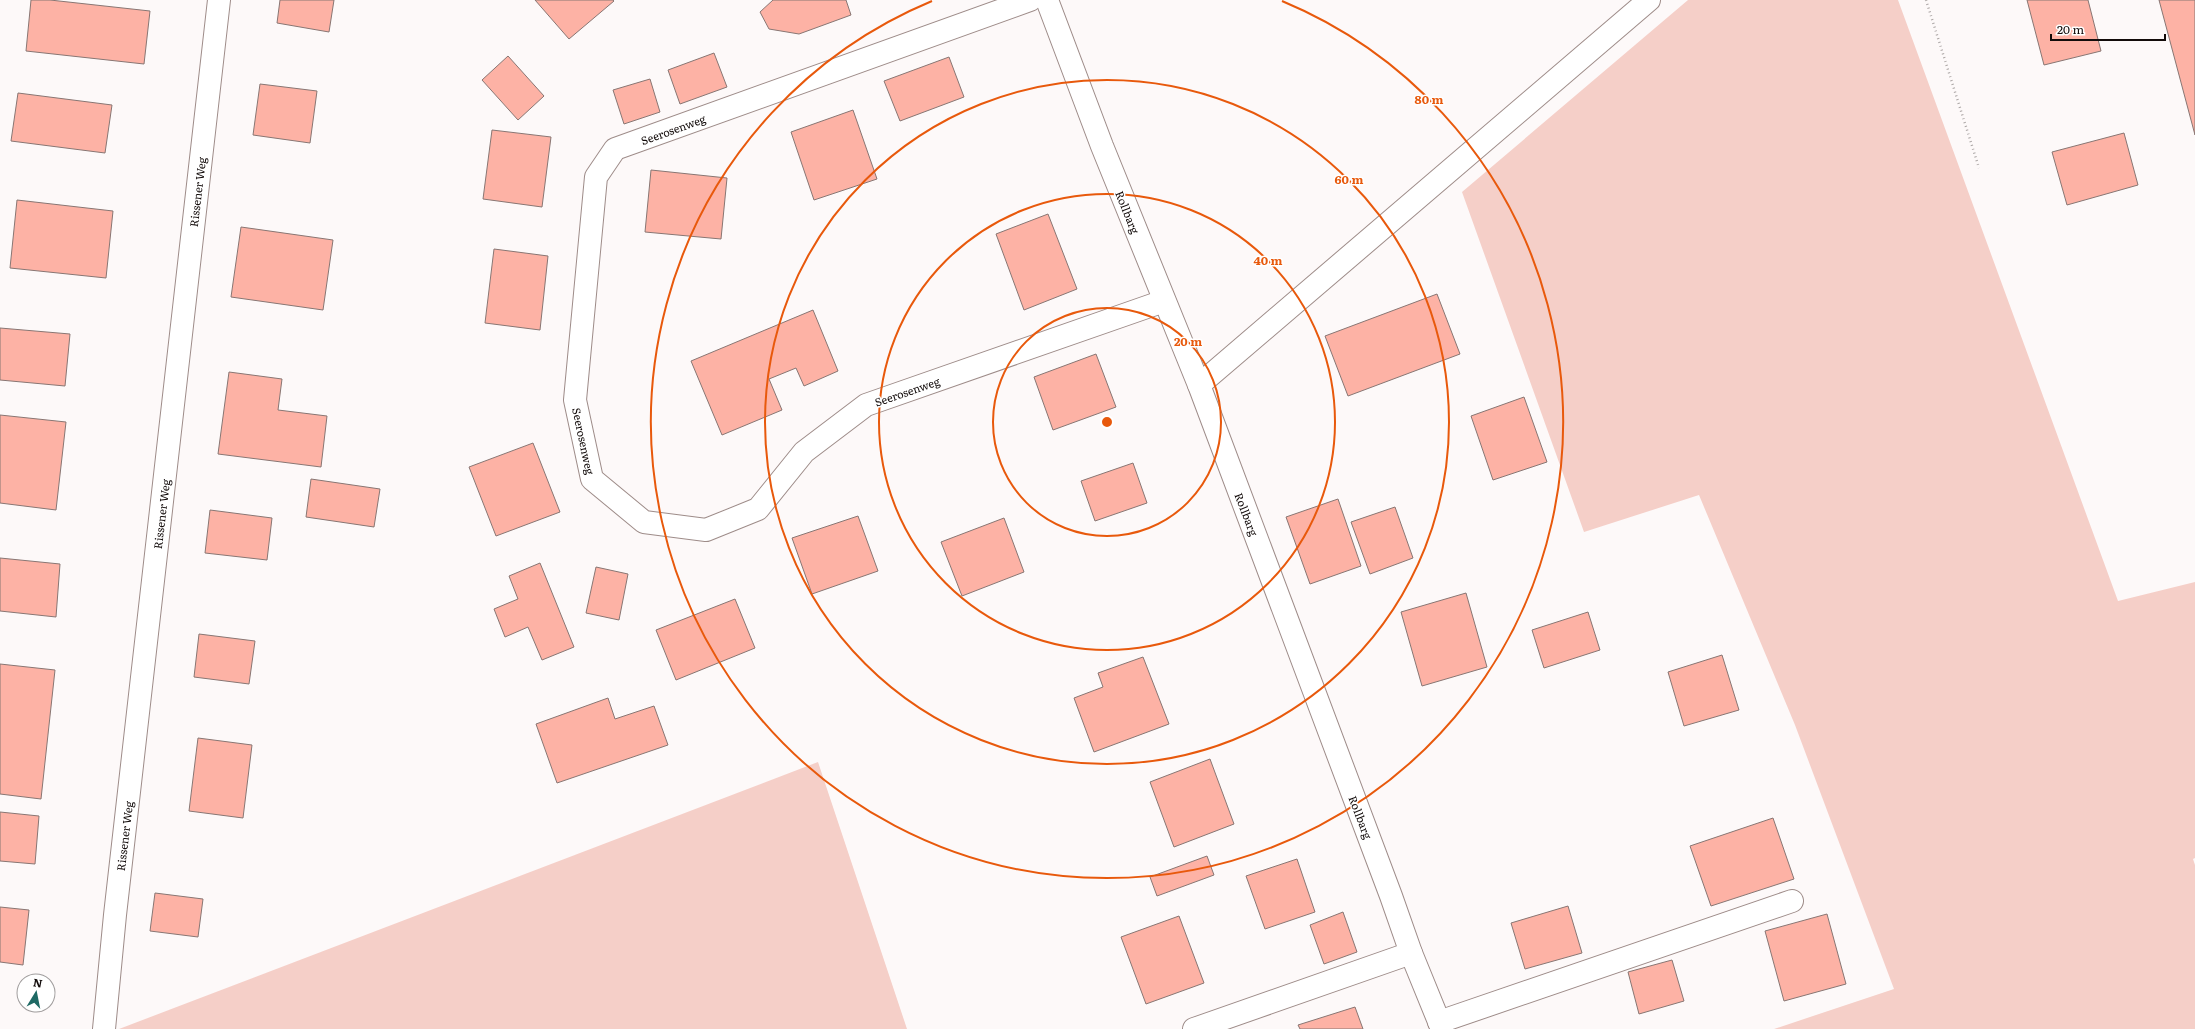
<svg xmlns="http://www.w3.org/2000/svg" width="2195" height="1029" viewBox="0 0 2195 1029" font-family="Literata,serif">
  <rect width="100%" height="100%" fill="#fdf9f9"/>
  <g fill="#f5cfc8">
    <polygon points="1688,0 1898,0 2118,601 2195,582 2195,858 2193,859 2195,865 2195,1029 1774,1029 1894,989 1795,725 1699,495 1584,532 1462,192"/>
    <polygon points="818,762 907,1029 119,1029"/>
  </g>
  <g fill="#fdb2a5" stroke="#887673">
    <polygon points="31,0 50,0 150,11 144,64 26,51"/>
    <polygon points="280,0 334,0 329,32 277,23"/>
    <polygon points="535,0 613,0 614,1 569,39"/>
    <polygon points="773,0 846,0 851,15 799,34 769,29 760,12"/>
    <polygon points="2027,0 2088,0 2101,51 2044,65"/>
    <polygon points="2159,0 2195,0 2195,135"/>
    <polygon points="714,53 727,87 680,104 668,70"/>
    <polygon points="508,56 544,96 518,120 482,80"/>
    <polygon points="949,57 964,97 900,121 884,81"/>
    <polygon points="650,79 660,112 624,124 613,90"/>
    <polygon points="260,84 317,91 310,143 253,135"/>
    <polygon points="18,93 112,105 105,153 11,141"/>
    <polygon points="853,110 877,179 814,200 791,132"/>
    <polygon points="492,130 551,137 542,207 483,199"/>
    <polygon points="2124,133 2138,185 2067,205 2052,152"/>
    <polygon points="651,170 727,178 721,239 645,232"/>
    <polygon points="17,200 113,211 106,278 10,268"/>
    <polygon points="1048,214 1077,289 1024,310 996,234"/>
    <polygon points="241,227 333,240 323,310 231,297"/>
    <polygon points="494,249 548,256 540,330 485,323"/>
    <polygon points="1437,294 1460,354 1348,396 1325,336"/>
    <polygon points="813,310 838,371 804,386 796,368 769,379 782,410 722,435 691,361"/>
    <polygon points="0,328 70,334 65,386 0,380"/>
    <polygon points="1096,354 1116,407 1053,430 1034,377"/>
    <polygon points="229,372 282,379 278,410 327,416 321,467 218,454"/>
    <polygon points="1524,397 1547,462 1493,480 1471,416"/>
    <polygon points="0,415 66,422 56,510 0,503"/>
    <polygon points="533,443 560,512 496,536 469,467"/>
    <polygon points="1133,463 1147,503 1095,521 1081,481"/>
    <polygon points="311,479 380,489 374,527 306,517"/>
    <polygon points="1338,499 1361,566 1310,584 1286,517"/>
    <polygon points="1395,507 1413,558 1370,574 1351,522"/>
    <polygon points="210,510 272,518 267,560 205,553"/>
    <polygon points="858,516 878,571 812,594 792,538"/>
    <polygon points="1004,518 1024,572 962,596 941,542"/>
    <polygon points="0,558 60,564 56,617 0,611"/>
    <polygon points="540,563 574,647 542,660 528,627 505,637 494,609 518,599 509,576"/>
    <polygon points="596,567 628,574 619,620 586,613"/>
    <polygon points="1466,593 1487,667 1422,686 1401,612"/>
    <polygon points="735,599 755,648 676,680 656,630"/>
    <polygon points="1588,612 1600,650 1544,668 1532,630"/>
    <polygon points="199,634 255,641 249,684 194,677"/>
    <polygon points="1722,655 1739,710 1684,726 1668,672"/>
    <polygon points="1143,657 1169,724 1094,752 1074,698 1103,687 1098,673"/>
    <polygon points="0,664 55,670 41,799 0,794"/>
    <polygon points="608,698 615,719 654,706 668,745 557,783 536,724"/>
    <polygon points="198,738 252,745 243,818 189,811"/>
    <polygon points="1210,759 1234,824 1174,847 1150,782"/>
    <polygon points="0,812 39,816 35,864 0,861"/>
    <polygon points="1773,818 1794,879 1711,906 1690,846"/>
    <polygon points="1207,856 1214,875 1157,896 1150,877"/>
    <polygon points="1297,859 1315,912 1265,929 1246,876"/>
    <polygon points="155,893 203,899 198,937 150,931"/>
    <polygon points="1568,906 1582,953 1525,969 1511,923"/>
    <polygon points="0,907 29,910 23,965 0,962"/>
    <polygon points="1343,912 1357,952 1324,964 1310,925"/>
    <polygon points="1827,914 1846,984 1784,1001 1765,931"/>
    <polygon points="1179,916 1204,983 1146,1004 1121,937"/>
    <polygon points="1672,960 1684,1001 1639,1014 1628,972"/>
    <polygon points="1355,1007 1363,1029 1300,1029 1298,1025"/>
  </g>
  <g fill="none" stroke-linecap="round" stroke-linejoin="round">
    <defs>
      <g id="minor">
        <polyline points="1030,0 615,149 596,177 575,400 592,479 644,522 706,530 758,509 804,452 866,405 1164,301"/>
        <polyline points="1047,0 1102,146 1199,385 1391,896 1411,953 1442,1029"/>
        <polyline points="1199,385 1649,0"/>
        <polyline points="1439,1022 1792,901"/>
        <polyline points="104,1029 115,915 219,0"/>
        <polyline points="1194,1029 1411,953"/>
      </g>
    </defs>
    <use href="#minor" stroke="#9e8c89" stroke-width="24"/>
    <polyline stroke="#ada8a7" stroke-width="2.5" stroke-dasharray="1 3" stroke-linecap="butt" points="1926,0 1979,168"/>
    <use href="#minor" stroke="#fff" stroke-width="22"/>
  </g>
  <g fill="none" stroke="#e8590c" stroke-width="2">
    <circle cx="1107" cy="422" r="114"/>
    <circle cx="1107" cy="422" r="228"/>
    <circle cx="1107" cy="422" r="342"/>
    <path d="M1282 1A456 456 0 1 1 932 1"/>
  </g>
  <g text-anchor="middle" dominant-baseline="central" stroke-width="3" stroke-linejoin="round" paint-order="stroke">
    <g font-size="11" fill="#120b0a" stroke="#fff">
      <text transform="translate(673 129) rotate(-20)">Seerosenweg</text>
      <text transform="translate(197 192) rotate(-83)">Rissener Weg</text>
      <text transform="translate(1128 212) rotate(68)">Rollbarg</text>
      <text transform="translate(907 391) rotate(-19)">Seerosenweg</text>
      <text transform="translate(584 441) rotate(78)">Seerosenweg</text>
      <text transform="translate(161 514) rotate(-83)">Rissener Weg</text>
      <text transform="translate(1247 514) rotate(69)">Rollbarg</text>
      <text transform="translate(1361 817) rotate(69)">Rollbarg</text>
      <text transform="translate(124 836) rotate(-83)">Rissener Weg</text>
    </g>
  </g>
  <circle cx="1107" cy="422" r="6" fill="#e8590c" stroke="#fff" stroke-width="2"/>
  <g font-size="12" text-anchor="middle" font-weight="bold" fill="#e8590c" stroke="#fff" stroke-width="3" stroke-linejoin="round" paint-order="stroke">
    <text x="1429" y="104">80 m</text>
    <text x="1349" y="184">60 m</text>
    <text x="1268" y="265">40 m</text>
    <text x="1188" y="346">20 m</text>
  </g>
  <g transform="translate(36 993) rotate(10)"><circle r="19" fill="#ffffff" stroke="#a09d9d"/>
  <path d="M0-3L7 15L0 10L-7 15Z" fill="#1e6964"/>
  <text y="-6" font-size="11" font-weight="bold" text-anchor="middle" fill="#120b0a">N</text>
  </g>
  <path d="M2051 34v6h114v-6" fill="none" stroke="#120b0a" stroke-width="2"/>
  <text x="2057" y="34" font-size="12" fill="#120b0a" stroke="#ffffff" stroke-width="3" paint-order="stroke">20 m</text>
</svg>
